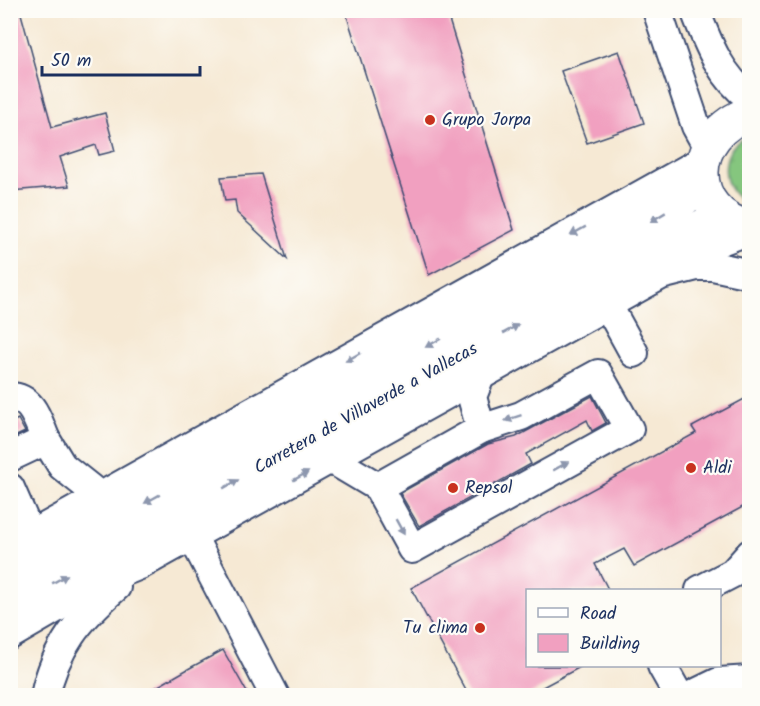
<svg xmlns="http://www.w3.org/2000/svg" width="760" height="706" viewBox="0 0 760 706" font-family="Kalam,sans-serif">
  <defs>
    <pattern id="grass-tufts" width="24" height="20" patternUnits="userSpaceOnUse" patternTransform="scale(1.5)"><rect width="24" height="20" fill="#85c67e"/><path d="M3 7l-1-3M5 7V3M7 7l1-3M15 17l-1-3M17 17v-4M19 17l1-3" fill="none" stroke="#6ca16a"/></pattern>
  </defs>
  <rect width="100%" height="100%" fill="#fdfcf7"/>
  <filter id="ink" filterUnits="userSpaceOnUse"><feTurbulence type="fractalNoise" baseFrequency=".0167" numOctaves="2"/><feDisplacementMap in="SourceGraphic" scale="12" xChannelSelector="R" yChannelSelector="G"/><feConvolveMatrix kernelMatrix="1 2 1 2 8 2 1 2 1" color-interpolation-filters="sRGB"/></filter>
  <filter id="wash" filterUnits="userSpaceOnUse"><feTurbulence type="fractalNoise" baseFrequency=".008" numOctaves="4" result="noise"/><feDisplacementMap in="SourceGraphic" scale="24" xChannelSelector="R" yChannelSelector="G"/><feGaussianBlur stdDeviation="1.35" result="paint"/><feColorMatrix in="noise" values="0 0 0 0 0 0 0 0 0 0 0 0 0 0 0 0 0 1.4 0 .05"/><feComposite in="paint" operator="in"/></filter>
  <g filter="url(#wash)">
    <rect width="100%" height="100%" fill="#f6e9d4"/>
    <path fill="url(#grass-tufts)" stroke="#507a6e" stroke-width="1.5" d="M 749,136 L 750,136 L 749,204 C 718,194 717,145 749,136 Z"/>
    <g id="blocks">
      <g fill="#f1a0c0">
        <polygon points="10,10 20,10 52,127 105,113 115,151 99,155 96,145 60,157 69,186 10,191"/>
        <polygon points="345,10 446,10 514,230 429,275"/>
        <polygon points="619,51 644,123 587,143 561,71"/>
        <polygon points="261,174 287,259 237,213 235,200 225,201 221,177"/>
        <polygon points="592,396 606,423 592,431 587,420 526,454 531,464 419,526 400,493 488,444 516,437"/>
        <polygon points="750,396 750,503 634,566 624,549 595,564 609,591 528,591 528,666 582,666 526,696 469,696 411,588 696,433 692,427"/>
        <polygon points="18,419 25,432 10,439 10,423"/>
        <polygon points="223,650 249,696 141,696 188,669"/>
      </g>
    </g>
  </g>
  <g filter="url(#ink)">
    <use href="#blocks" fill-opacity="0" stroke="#3c4b70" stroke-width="1.5"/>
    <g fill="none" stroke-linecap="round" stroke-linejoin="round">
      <defs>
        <g id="minor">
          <polyline points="657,10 696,126 707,146"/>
          <path d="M 695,10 C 708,44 720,76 750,98"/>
          <polyline points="673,263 701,248 750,230"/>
          <polyline points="607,304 634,353"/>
          <path d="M 10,397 C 33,397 38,422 46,440"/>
          <polyline points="10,457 46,440 62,466 101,497"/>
          <polyline points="331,459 378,487 412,549 629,429 598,374 521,416 481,429 472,397 481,374"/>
          <polyline points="378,487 481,429"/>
          <polyline points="10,488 31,536"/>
          <polyline points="192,536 275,696"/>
          <polyline points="10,547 702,161"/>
          <polyline points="700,590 733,573 750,554"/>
          <polyline points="10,635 108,578 140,565 661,275 697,266 713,266 750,274"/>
          <polyline points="662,666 679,696"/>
          <path d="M 45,696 C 55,647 80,618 116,587"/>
          <polyline points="690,696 719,682 750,680"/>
        </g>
        <g id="major">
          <path d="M 750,113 C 688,134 684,211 750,228"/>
          <polyline points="10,577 645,225 684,199 702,179"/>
          <polyline points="10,610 22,601 657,247 705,225 727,219"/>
        </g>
      </defs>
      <use href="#minor" stroke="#3c4b70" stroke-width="32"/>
      <use href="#major" stroke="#3c4b70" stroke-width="36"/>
      <use href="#minor" stroke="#fff" stroke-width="28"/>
      <use href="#major" stroke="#fff" stroke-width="33"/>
    </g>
    <defs><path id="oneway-solid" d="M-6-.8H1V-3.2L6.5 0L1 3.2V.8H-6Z" transform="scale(1.5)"/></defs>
    <g fill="#8d97ae">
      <use href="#oneway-solid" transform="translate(658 217) rotate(149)"/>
      <use href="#oneway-solid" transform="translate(578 231) rotate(151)"/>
      <use href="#oneway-solid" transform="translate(511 329) rotate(-29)"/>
      <use href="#oneway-solid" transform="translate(433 343) rotate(151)"/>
      <use href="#oneway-solid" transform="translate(353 357) rotate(151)"/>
      <use href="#oneway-solid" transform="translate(513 418) rotate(161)"/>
      <use href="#oneway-solid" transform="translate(561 466) rotate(-29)"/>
      <use href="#oneway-solid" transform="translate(301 476) rotate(-29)"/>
      <use href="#oneway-solid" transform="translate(231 484) rotate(-29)"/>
      <use href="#oneway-solid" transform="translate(152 499) rotate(151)"/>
      <use href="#oneway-solid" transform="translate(400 527) rotate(61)"/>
      <use href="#oneway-solid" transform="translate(60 579) rotate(-29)"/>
    </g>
  </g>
  <g fill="#c8321e" stroke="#fdfcf7" stroke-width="2">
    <circle cx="430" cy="120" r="6"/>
    <circle cx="691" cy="468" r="6"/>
    <circle cx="453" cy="488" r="6"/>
    <circle cx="480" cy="628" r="6"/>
  </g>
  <g text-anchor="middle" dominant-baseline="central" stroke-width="4.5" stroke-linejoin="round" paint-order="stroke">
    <g font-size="18" fill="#1b2f5e" stroke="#fdfcf7" text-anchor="start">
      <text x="442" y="120">Grupo Jorpa</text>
      <text x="703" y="468">Aldi</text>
      <text x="465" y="488">Repsol</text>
      <text x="468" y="628" text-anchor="end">Tu clima</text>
    </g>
    <g font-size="18" fill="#1b2f5e" stroke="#fdfcf7">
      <text transform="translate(366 409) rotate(-29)">Carretera de Villaverde a Vallecas</text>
    </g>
  </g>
  <rect width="760" height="706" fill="none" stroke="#fdfcf7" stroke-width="36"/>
  <rect x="526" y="589" width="195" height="78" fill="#fdfcf7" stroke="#a3aaba" stroke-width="1.5"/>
  <rect x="538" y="608" width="30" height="9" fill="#ffffff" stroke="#a3aaba" stroke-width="1.5"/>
  <text x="580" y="619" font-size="18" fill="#1b2f5e">Road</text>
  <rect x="538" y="634" width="30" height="18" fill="#f1a0c0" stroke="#a3aaba" stroke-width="1.5"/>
  <text x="580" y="649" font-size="18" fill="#1b2f5e">Building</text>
  <path d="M42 66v9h158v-9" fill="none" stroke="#1b2f5e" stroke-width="3"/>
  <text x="51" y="66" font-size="18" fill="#1b2f5e" stroke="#fdfcf7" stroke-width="4.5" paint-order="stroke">50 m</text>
</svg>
